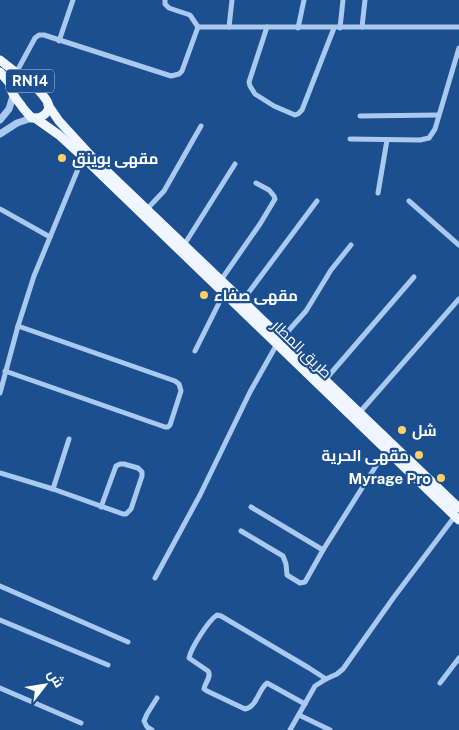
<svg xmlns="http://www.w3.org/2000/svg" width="459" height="730" viewBox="0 0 459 730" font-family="'Public Sans',Cairo,sans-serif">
  <rect width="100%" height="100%" fill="#1b4f8f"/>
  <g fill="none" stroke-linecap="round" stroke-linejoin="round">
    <g stroke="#a9c9ee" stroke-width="5">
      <polyline points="165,0 165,4 169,8 190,15 198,27"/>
      <polyline points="229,27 232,0"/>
      <polyline points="267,27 249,82 250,86 255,94 274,106 295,115 298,114 302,110 334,28"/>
      <polyline points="362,27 365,0"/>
      <polyline points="298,28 304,0"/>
      <polyline points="340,28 343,0"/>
      <polyline points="59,41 73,0"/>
      <polyline points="16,73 35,38 39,35 44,35 171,76 179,74 182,71 198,27 459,27"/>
      <polyline points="360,116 438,115"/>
      <polyline points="350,139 420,140 429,138 435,129 459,48"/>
      <polyline points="378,193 387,140"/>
      <polyline points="409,201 459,245"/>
      <polyline points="0,209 50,237"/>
      <polyline points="147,209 164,191 201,126"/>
      <polyline points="184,245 235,164"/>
      <polyline points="221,280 260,224 275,199 274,196 269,190 256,183"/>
      <polyline points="243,300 317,201"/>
      <polyline points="282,338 306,311 331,270 351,245"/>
      <polyline points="195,351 224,293"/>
      <polyline points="5,371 165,427 168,427 170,425 181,391 179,384 175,381 18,326"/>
      <polyline points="325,380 414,277"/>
      <polyline points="0,393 18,326 34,276 83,157"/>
      <polyline points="360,412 459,299"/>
      <polyline points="0,473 53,489 123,514 126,514 131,509 142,476 142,472 138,468 124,464 120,464 116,466 101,507"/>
      <polyline points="53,489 69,439"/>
      <polyline points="251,507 323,550"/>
      <polyline points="241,531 283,556 286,564 287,575 300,583 305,582 323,550 386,450"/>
      <polyline points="155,578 200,495 250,392 277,344"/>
      <polyline points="0,586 128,642"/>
      <polyline points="0,620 108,665"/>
      <polyline points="440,683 459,658"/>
      <polyline points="0,688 81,723"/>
      <path d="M 305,704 L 267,683 C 258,690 257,707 245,709 L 207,691 L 204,689 C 205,682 212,677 208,671 L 189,658 C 191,648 208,621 217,615 L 221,616 L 309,668 L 326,679"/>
      <polyline points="299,715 330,730"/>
      <polyline points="152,730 147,727 144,721 147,714 157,698"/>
      <polyline points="290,730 315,686 326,679 337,674 343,669 394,597 455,516"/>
    </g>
    <g stroke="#a9c9ee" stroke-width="7">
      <polyline points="0,120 9,109 13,96"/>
      <polyline points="0,134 17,123 32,118"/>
    </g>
    <g stroke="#f0f6ff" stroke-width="9">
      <polyline points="0,60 23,78"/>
      <polyline points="0,72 12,86"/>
      <path d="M 19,78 C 22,78 24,77 27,79 C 32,82 44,96 47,101 C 53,111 42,119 32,118 C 28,114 24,110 21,105 C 13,95 5,87 19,78 Z"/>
      <polyline points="48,105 59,121 92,157 459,508"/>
      <polyline points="35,118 59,135 83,157 459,520"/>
    </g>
  </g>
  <g fill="#ffd166" stroke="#1b4f8f" stroke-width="2">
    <circle cx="62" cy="158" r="5"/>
    <circle cx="204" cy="295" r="5"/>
    <circle cx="402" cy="430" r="5"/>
    <circle cx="419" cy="455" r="5"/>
    <circle cx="441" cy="478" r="5"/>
  </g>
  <g text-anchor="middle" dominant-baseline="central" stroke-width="4.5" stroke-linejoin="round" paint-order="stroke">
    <rect fill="#1b4f8f" stroke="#bbcadd" stroke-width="1" x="6" y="69.5" width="48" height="23" rx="4"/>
    <g font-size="14" font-weight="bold" fill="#fff">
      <text x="30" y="81">RN14</text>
    </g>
    <g font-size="15" font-weight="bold" fill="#fff" stroke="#1b4f8f" text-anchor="start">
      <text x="72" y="158">مقهى بوينق</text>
      <text x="214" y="295">مقهى صفاء</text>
      <text x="412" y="430">شل</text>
      <text x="409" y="455" text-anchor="end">مقهى الحرية</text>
      <text x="431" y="478" text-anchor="end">Myrage Pro</text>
    </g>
    <g font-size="15" fill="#fff" stroke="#1b4f8f">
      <text transform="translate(302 349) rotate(44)">طريق المطار</text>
    </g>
  </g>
  <g transform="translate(45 685) rotate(59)" stroke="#1b4f8f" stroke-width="4" paint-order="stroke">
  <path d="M0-4L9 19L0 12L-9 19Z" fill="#ffffff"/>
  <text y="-8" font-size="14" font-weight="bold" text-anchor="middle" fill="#ffffff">ش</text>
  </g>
</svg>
